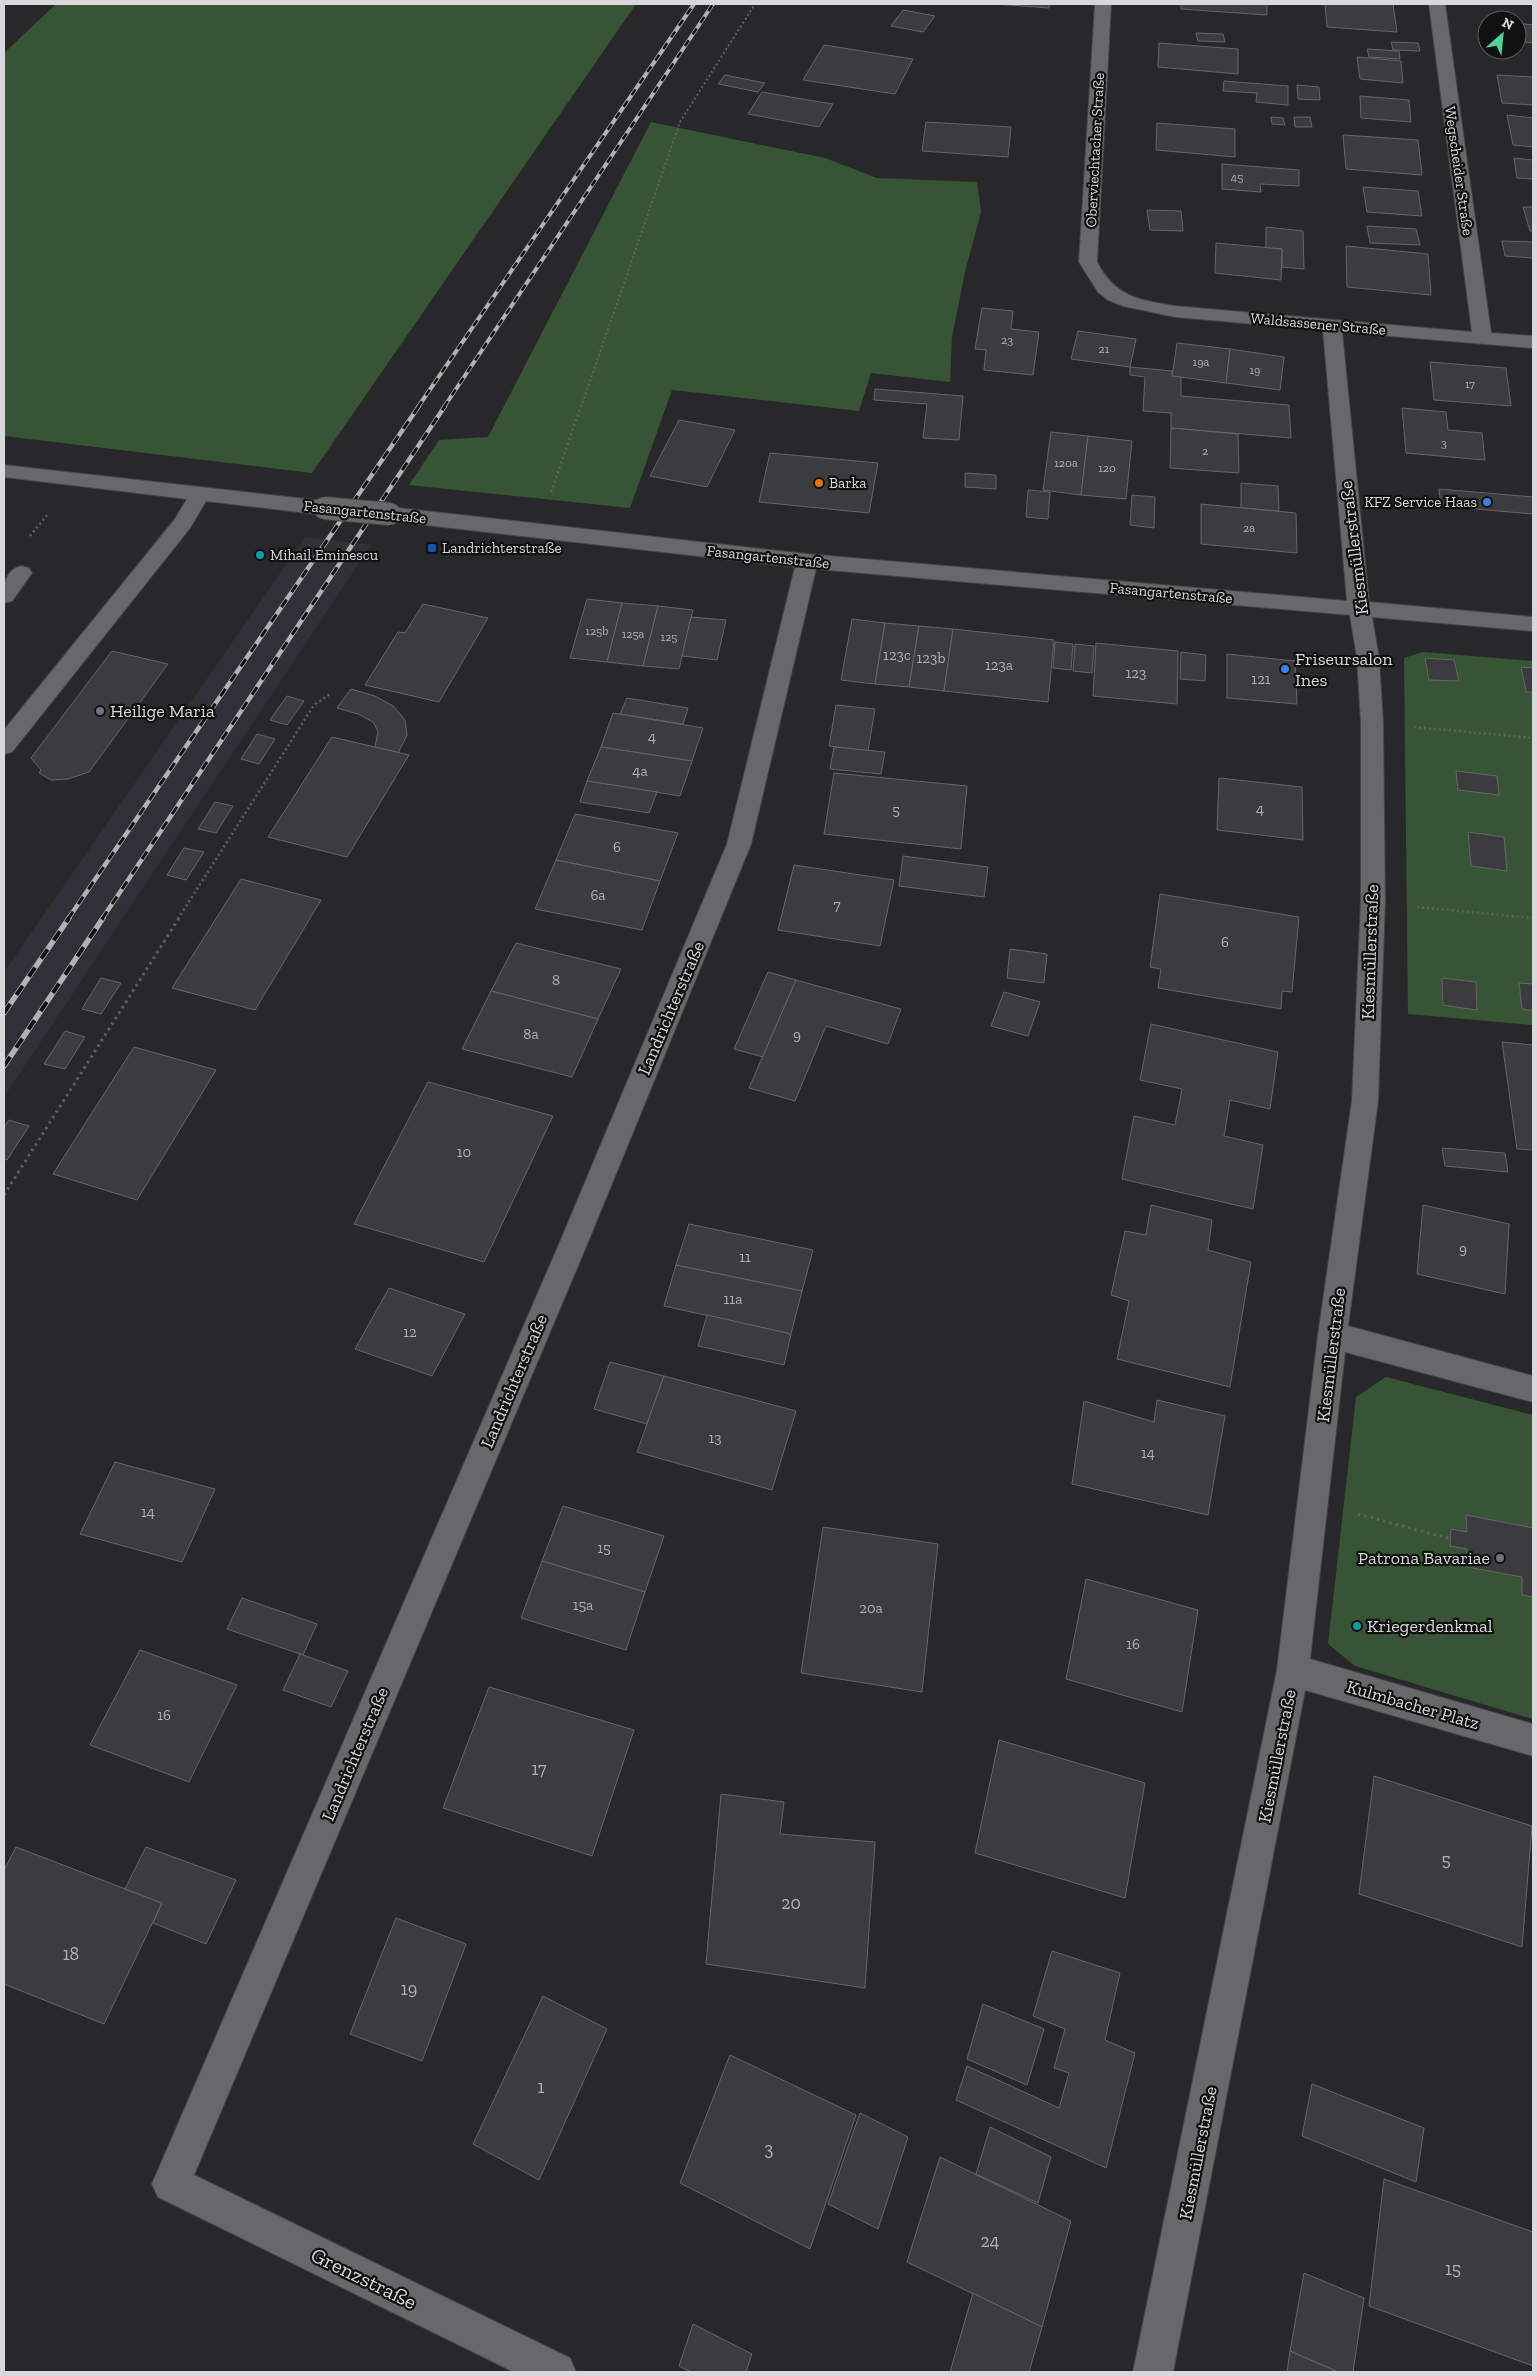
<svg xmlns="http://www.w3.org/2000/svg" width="1537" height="2376" viewBox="0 0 1537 2376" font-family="'Zilla Slab',serif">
  <rect width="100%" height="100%" fill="#28282a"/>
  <polygon fill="#2f3038" points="305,537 371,545 4,1097 4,972"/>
  <g fill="#375534">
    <polygon points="56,4 636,4 312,473 4,436 4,53"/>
    <polygon points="651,122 825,158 877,178 977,182 981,212 965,272 952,337 950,382 871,373 859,411 672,390 630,508 409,485 439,440 488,437"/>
    <polygon points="1423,652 1533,661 1533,1025 1408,1014 1404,658"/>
    <polygon points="1386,1377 1533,1415 1533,1719 1355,1666 1328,1644 1356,1397"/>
  </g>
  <g fill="#3c3c3f" stroke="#666669">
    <polygon points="996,4 1049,4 1049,8"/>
    <polygon points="1181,4 1267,4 1267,15 1181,9"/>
    <polygon points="1325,4 1393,4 1397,32 1327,27"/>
    <polygon points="903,10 935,16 923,32 891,26"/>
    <polygon points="1517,23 1533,25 1533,43 1517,41"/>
    <polygon points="1196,33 1223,34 1225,42 1198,41"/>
    <polygon points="1391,42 1418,43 1420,51 1393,50"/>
    <polygon points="1159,43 1238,49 1238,74 1158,67"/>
    <polygon points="824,45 868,52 913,59 895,94 803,80"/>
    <polygon points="1367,49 1399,51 1400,59 1369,57"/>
    <polygon points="1357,57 1401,61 1403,83 1360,79"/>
    <polygon points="725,75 765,83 758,92 718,84"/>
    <polygon points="1497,75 1533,77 1533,105 1502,103"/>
    <polygon points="1224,81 1288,86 1288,105 1256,102 1257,93 1223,91"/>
    <polygon points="1297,85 1319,87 1320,100 1298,99"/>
    <polygon points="762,92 808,100 833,104 819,127 748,114"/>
    <polygon points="1360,96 1409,100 1411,122 1361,118"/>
    <polygon points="1507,115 1533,118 1533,147 1513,145"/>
    <polygon points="1271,117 1283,118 1285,125 1272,124"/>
    <polygon points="1294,117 1310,117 1312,127 1295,127"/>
    <polygon points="926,122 1011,127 1008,157 922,151"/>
    <polygon points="1157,123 1235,129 1235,157 1156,150"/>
    <polygon points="1343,135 1418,140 1422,175 1346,169"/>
    <polygon points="1514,158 1533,160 1533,179 1517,178"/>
    <polygon points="1222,164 1299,170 1299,186 1260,184 1261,192 1222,189"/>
    <polygon points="1363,187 1418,191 1422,216 1367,212"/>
    <polygon points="1523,207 1533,207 1533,231 1530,231"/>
    <polygon points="1147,210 1181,211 1183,231 1150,230"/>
    <polygon points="1367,226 1416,229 1420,245 1370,243"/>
    <polygon points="1266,227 1303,231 1304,269 1282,267 1282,249 1266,248"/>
    <polygon points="1502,241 1533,242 1533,258 1505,256"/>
    <polygon points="1216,243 1282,249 1281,280 1215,273"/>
    <polygon points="1346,246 1428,254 1431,295 1347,287"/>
    <polygon points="982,308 1013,311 1011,329 1039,332 1033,375 984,370 986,350 975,349"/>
    <polygon points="1078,331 1136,339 1130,367 1071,359"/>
    <polygon points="1177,343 1230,349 1226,383 1172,376"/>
    <polygon points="1230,349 1284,357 1280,390 1226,383"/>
    <polygon points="1430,362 1506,368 1511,406 1434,400"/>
    <polygon points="1130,367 1172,371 1172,376 1181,377 1181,396 1289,405 1291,438 1171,428 1171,413 1143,411 1145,377 1130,375"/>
    <polygon points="875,389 963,396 959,440 923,438 927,404 874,400"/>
    <polygon points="1402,408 1446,412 1448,430 1482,433 1485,460 1406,453"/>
    <polygon points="679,420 735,430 707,487 650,476"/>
    <polygon points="1171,428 1238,434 1239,473 1170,468"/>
    <polygon points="1051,432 1088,436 1081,495 1043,490"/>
    <polygon points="1088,436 1132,441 1126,499 1081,495"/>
    <polygon points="770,453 878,463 869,513 759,502"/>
    <polygon points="965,473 996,475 996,489 965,487"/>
    <polygon points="1241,483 1278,486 1279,511 1241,508"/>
    <polygon points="1439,489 1533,497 1533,514 1441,506"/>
    <polygon points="1028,490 1050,492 1048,519 1026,517"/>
    <polygon points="1132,495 1155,497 1154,528 1130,525"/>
    <polygon points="1201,504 1296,513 1297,553 1201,544"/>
    <polygon points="587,599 622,603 607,662 570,658"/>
    <polygon points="622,603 658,606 643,666 607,662"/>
    <polygon points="423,604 488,618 439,702 365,685 398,632 405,633"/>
    <polygon points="658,606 693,610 679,669 643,666"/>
    <polygon points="691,617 726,620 717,660 682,656"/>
    <polygon points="852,619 885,623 875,684 841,680"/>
    <polygon points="885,623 919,626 909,687 875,684"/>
    <polygon points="919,626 953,629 944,691 909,687"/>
    <polygon points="953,629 1054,640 1048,702 944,691"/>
    <polygon points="1055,642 1073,644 1071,670 1053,668"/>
    <polygon points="1096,643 1178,651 1177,704 1093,696"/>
    <polygon points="1075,644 1094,646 1092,673 1073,671"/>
    <polygon points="112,651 168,664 89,772 68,779 51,780 39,773 41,770 31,758"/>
    <polygon points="1181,652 1206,655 1205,681 1180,679"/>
    <polygon points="1227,654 1295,661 1297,704 1227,698"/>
    <polygon points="1425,658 1454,660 1459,681 1429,680"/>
    <polygon points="1521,667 1533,668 1533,692 1526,692"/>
    <polygon points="351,689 375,696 393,706 405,720 407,735 398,753 375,747 378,731 373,722 358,714 337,708"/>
    <polygon points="287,696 304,701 287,725 270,720"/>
    <polygon points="627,698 688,708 683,724 620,714"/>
    <polygon points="836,705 875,709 868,751 829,746"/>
    <polygon points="613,713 703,728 692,761 601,747"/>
    <polygon points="257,734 275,739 259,764 241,759"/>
    <polygon points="332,737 409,755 347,857 268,837"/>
    <polygon points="601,747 692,761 680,796 587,781"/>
    <polygon points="834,747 885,752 881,774 830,769"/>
    <polygon points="1456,771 1497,776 1499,795 1458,790"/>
    <polygon points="834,773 967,786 961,849 824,834"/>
    <polygon points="1219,778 1302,787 1303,840 1217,830"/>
    <polygon points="587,781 657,792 649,813 580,802"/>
    <polygon points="215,802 233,806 216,833 198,829"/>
    <polygon points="575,814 678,833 660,881 556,860"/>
    <polygon points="1468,832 1504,837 1507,871 1471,866"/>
    <polygon points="184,848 204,852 186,880 167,875"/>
    <polygon points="903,856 988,867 984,897 899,886"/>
    <polygon points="556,860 660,881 642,930 535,909"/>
    <polygon points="794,865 894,880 880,946 778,930"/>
    <polygon points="241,879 321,900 255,1010 172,988"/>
    <polygon points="1160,894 1299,917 1292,992 1282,991 1281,1009 1158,988 1161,969 1150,967"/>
    <polygon points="516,943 621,969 598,1019 491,991"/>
    <polygon points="1010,949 1047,954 1044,983 1007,978"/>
    <polygon points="768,972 796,980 763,1057 734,1049"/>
    <polygon points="101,978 121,983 101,1014 82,1009"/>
    <polygon points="1442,978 1476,982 1477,1010 1443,1005"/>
    <polygon points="796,980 901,1009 888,1044 826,1026 795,1101 749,1088"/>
    <polygon points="1519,983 1533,984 1533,1011 1522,1009"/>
    <polygon points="491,991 598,1019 572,1077 462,1049"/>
    <polygon points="1004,992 1040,1002 1028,1036 991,1026"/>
    <polygon points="1151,1024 1278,1052 1270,1109 1230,1100 1224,1136 1263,1145 1253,1209 1122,1179 1134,1116 1175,1125 1182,1089 1140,1080"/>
    <polygon points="65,1031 85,1037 65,1069 44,1064"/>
    <polygon points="1502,1042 1533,1045 1533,1150 1517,1149"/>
    <polygon points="134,1047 216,1070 137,1200 53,1174"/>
    <polygon points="428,1082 553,1116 484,1262 354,1224"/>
    <polygon points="9,1120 29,1126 7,1160 4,1159 4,1127"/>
    <polygon points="1442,1148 1505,1153 1508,1172 1445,1166"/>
    <polygon points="1151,1205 1212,1220 1208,1250 1251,1262 1230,1387 1117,1359 1129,1301 1111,1295 1125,1231 1146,1235"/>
    <polygon points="1423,1205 1509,1224 1505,1294 1417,1274"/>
    <polygon points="689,1224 813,1250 802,1291 676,1265"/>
    <polygon points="676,1265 802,1291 791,1334 664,1306"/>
    <polygon points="389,1288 465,1314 432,1376 355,1349"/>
    <polygon points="707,1315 791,1334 784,1365 698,1346"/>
    <polygon points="610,1362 664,1376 647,1424 594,1409"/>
    <polygon points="664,1376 796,1411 772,1490 637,1452"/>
    <polygon points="1157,1400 1225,1416 1208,1515 1072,1484 1084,1401 1154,1422"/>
    <polygon points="115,1462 215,1489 182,1562 80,1534"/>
    <polygon points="563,1506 664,1536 645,1592 542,1561"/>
    <polygon points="1466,1515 1533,1528 1533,1597 1522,1595 1522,1577 1467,1567 1467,1549 1450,1546 1451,1529 1467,1532"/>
    <polygon points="823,1527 938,1544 922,1692 801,1673"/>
    <polygon points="542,1561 645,1592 626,1650 521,1618"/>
    <polygon points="1086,1579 1198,1610 1182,1712 1066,1679"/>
    <polygon points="242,1598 317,1624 303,1655 227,1629"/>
    <polygon points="140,1650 237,1685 189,1782 90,1745"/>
    <polygon points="300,1654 348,1671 331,1707 283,1690"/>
    <polygon points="489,1687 634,1730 592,1856 443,1808"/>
    <polygon points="999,1740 1145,1783 1125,1898 975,1853"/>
    <polygon points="1374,1776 1532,1826 1522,1947 1359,1894"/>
    <polygon points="721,1794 784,1802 780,1834 875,1842 865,1988 706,1964"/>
    <polygon points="16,1847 162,1903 104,2024 4,1984 4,1870"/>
    <polygon points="146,1847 236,1880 206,1944 153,1923 162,1903 125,1889"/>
    <polygon points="396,1918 466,1944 422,2061 350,2034"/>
    <polygon points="1052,1951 1120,1973 1105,2040 1135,2053 1106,2168 956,2100 967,2066 1059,2108 1069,2073 1054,2068 1065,2029 1033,2016"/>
    <polygon points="543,1996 607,2029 539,2180 473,2144"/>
    <polygon points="983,2004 1044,2029 1027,2085 967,2059"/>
    <polygon points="730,2055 856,2115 810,2249 680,2183"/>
    <polygon points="1312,2084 1424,2128 1416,2182 1302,2136"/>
    <polygon points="860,2113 908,2137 878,2229 828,2204"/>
    <polygon points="990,2127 1051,2157 1038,2203 976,2174"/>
    <polygon points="940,2157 1071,2221 1042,2327 907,2262"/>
    <polygon points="1384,2179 1533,2232 1533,2366 1369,2306"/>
    <polygon points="1304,2273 1364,2298 1353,2372 1338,2372 1290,2351"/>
    <polygon points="973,2293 1042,2327 1029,2372 950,2372"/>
    <polygon points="693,2324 752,2354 746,2372 691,2372 679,2366"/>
    <polygon points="1290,2351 1338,2372 1287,2372"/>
  </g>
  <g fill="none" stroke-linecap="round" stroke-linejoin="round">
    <defs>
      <g id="minor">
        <path d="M 1095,4 L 1111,4 L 1097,262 C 1115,297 1139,300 1175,306 L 1472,332 L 1429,4 L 1445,4 L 1491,333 L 1533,336 L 1533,348 L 1342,332 L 1369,602 L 1533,617 L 1533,631 L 1372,617 L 1379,658 L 1383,723 L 1385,900 L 1378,1101 L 1348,1326 L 1533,1376 L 1533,1402 L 1345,1352 L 1310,1659 L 1533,1724 L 1533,1756 L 1305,1690 L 1173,2372 L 1133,2372 L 1277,1670 L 1318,1335 L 1352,1101 L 1361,900 L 1361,723 L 1357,658 L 1350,615 L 816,569 L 751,844 L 588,1242 L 194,2175 L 570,2358 L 576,2372 L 514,2372 L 158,2197 L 152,2184 L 560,1242 L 727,844 L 795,567 L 390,521 L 383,519 L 380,514 L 383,509 L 390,507 L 807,554 L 1347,601 L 1323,330 L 1175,317 L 1123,306 L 1108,300 L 1098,292 L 1079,262 Z"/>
        <polygon points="4,465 324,501 331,503 334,508 331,513 324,515 206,501 190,528 12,752 4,754 4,730 175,519 187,499 4,477"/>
        <path d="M 21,566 L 29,568 L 32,573 L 12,601 L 4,603 C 4,587 3,571 21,566 Z"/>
      </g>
    </defs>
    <use href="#minor" stroke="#444546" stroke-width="2"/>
    <polyline stroke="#5f5f61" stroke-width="2" stroke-dasharray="2 2.5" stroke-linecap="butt" points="581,407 680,122 755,4"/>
    <g stroke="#5f5f61" stroke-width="2.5" stroke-dasharray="2 3" stroke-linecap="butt">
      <polyline points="551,492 581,406"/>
      <polyline points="30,536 48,514"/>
      <polyline points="1414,727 1533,738"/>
      <polyline points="1417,907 1533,918"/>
      <polyline points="178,919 314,705 330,694"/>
    </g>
    <g stroke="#5f5f61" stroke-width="3" stroke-dasharray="2.5 4" stroke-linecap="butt">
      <polyline points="4,1195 179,918"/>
      <polyline points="1358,1514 1451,1539"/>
    </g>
    <use href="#minor" fill="#68686b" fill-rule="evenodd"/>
    <defs>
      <g id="rail-far2">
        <polyline points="418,407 694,4"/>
        <polyline points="444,407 713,4"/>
      </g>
      <g id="rail-far1">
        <polyline points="68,919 419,406"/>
        <polyline points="102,919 445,406"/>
      </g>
      <g id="rail">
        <polyline points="4,1013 69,918"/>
        <polyline points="4,1066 103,918"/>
      </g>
    </defs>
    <use href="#rail-far2" stroke="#b2b2b4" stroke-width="4"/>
    <use href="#rail-far1" stroke="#b2b2b4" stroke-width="4.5"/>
    <use href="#rail" stroke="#b2b2b4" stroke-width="5.5"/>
    <use href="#rail-far2" stroke="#111112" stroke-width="2.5" stroke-dasharray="7" stroke-linecap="butt"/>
    <use href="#rail-far1" stroke="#111112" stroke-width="3" stroke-dasharray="9" stroke-linecap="butt"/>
    <use href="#rail" stroke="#111112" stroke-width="4" stroke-dasharray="11" stroke-linecap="butt"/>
    <defs>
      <polyline id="minor-bridge" points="324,508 390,514"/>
    </defs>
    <use href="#minor-bridge" stroke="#444546" stroke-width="24" stroke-linecap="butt"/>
    <use href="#minor-bridge" stroke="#68686b" stroke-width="22"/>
  </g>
  <circle fill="#e8710a" stroke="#111112" stroke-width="2" cx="819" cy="483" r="5"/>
  <g fill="#3f7fe0" stroke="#111112" stroke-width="2">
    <circle cx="1487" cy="502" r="5"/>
    <circle cx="1285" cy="669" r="5"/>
  </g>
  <rect fill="#1a4fb4" stroke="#111112" stroke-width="2" x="427" y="543" width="10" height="10" rx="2.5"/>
  <g fill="#0f9aa8" stroke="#111112" stroke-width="2">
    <circle cx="260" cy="555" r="5"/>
    <circle cx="1357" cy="1626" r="5"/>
  </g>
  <g fill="#6b7280" stroke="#111112" stroke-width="2">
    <circle cx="100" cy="711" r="5"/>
    <circle cx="1500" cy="1558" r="5"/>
  </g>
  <g text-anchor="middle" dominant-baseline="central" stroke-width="4.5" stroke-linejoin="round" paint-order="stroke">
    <g font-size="12" fill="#b0b1b2">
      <text x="1237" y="177">45</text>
      <text x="1007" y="340">23</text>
      <text x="1104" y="349">21</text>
      <text x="1201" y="362">19a</text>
      <text x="1255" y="370">19</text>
      <text x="1470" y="384">17</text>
      <text x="1444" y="443">3</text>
      <text x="1205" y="451">2</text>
      <text x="1066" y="463">120a</text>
      <text x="1107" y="468">120</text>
      <text x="1249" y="528">2a</text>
      <text x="597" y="631">125b</text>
      <text x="633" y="634">125a</text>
      <text x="669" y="637">125</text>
    </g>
    <g font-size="15" fill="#d7d8d9" stroke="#111112">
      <text transform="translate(1095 150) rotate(-87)">Oberviechtacher Straße</text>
      <text transform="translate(1459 171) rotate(82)">Wegscheider Straße</text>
      <text transform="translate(1318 324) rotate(5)">Waldsassener Straße</text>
      <text transform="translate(365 512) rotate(6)">Fasangartenstraße</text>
      <text transform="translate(768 557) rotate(6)">Fasangartenstraße</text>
      <text transform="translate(1171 593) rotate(5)">Fasangartenstraße</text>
    </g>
    <g font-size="15" fill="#d7d8d9" stroke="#111112" text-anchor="start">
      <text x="829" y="483">Barka</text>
      <text x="1477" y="502" text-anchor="end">KFZ Service Haas</text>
      <text x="442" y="548">Landrichterstraße</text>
      <text x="270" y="555">Mihail Eminescu</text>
    </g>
    <g font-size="15" fill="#b0b1b2">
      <text x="897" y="655">123c</text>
      <text x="931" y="658">123b</text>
      <text x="999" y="665">123a</text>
      <text x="1136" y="673">123</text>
      <text x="1261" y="679">121</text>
      <text x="652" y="737">4</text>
      <text x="640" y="771">4a</text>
      <text x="1260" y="809">4</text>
      <text x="896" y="810">5</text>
      <text x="617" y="847">6</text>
      <text x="598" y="895">6a</text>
      <text x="837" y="905">7</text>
      <text x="1225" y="942">6</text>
      <text x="556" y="980">8</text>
      <text x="531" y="1034">8a</text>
      <text x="797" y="1035">9</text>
      <text x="464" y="1152">10</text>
      <text x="1463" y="1249">9</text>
      <text x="745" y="1257">11</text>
      <text x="733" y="1299">11a</text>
      <text x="410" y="1332">12</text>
      <text x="715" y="1438">13</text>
      <text x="1148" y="1453">14</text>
      <text x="148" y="1512">14</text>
      <text x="604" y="1548">15</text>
      <text x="583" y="1605">15a</text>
      <text x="871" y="1608">20a</text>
      <text x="1133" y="1644">16</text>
      <text x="164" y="1715">16</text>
    </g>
    <g font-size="18" fill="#d7d8d9" stroke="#111112">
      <text transform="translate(1354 548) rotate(-97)">Kiesmüllerstraße</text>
      <text transform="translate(1370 952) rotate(-88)">Kiesmüllerstraße</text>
      <text transform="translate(671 1008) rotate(-67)">Landrichterstraße</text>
      <text transform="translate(1331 1355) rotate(-83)">Kiesmüllerstraße</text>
      <text transform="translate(514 1381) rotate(-67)">Landrichterstraße</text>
      <text transform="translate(1413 1705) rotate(16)">Kulmbacher Platz</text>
      <text transform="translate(355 1754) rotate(-67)">Landrichterstraße</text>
      <text transform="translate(1277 1756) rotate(-79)">Kiesmüllerstraße</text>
      <text transform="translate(1198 2153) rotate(-79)">Kiesmüllerstraße</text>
    </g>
    <g font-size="18" fill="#d7d8d9" stroke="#111112" text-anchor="start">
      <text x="1295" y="659">Friseursalon<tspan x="1295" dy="21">Ines</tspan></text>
      <text x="110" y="711">Heilige Maria</text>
      <text x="1490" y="1558" text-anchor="end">Patrona Bavariae</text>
      <text x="1367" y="1626">Kriegerdenkmal</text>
    </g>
    <g font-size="18" fill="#b0b1b2">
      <text x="539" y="1769">17</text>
      <text x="1446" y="1860">5</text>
      <text x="791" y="1903">20</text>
      <text x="71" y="1954">18</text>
      <text x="409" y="1989">19</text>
      <text x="541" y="2087">1</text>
      <text x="769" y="2149">3</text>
      <text x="990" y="2241">24</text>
      <text x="1453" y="2269">15</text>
    </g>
    <g font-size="21" fill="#d7d8d9" stroke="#111112">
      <text transform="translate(364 2278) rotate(26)">Grenzstraße</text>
    </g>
  </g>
  <rect width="1537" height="2376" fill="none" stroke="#d7d8d9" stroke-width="10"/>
  <g transform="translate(1502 35) rotate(27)"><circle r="24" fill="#111112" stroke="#606162"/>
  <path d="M0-4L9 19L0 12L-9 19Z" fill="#52d397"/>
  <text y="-8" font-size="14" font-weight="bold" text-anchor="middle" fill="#d7d8d9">N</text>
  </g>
</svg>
